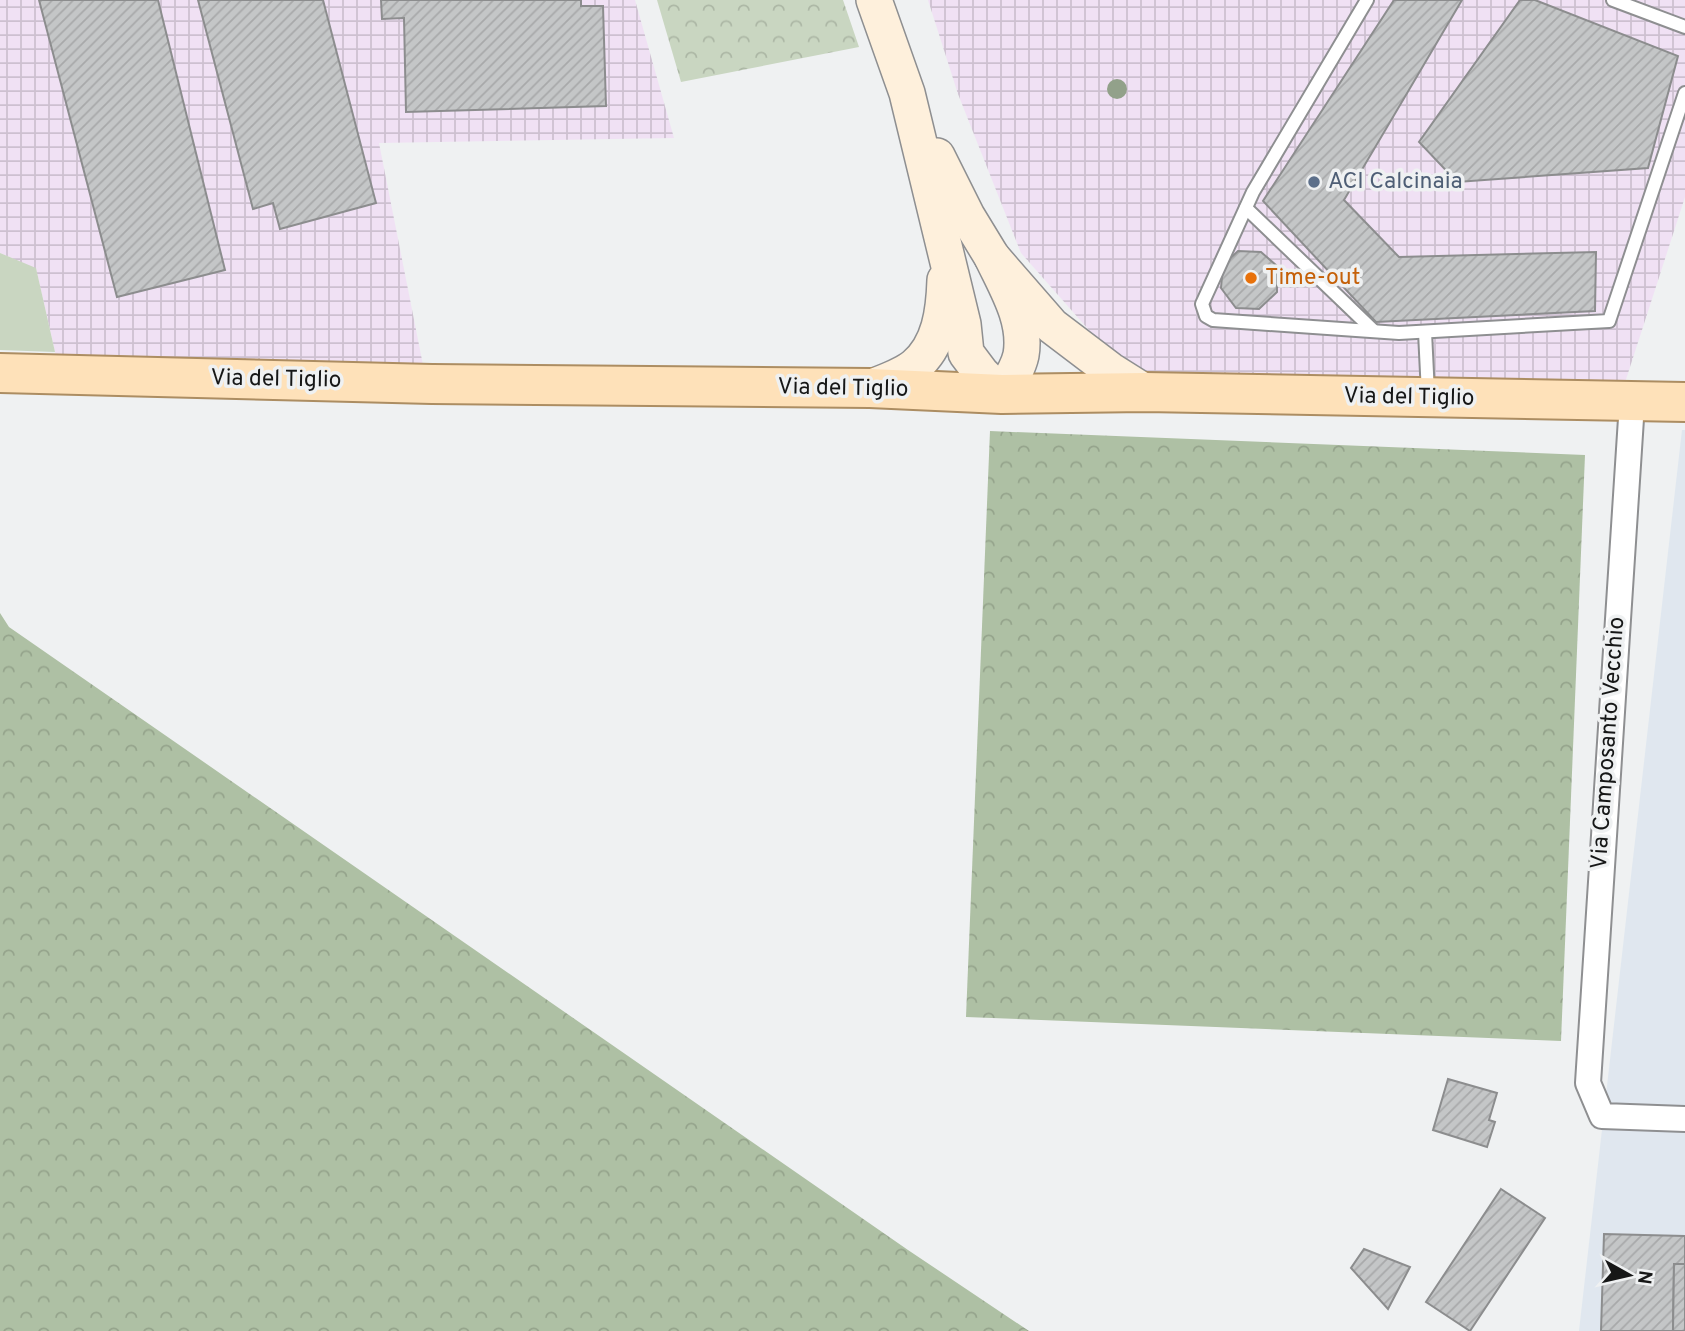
<svg xmlns="http://www.w3.org/2000/svg" width="1685" height="1331" viewBox="0 0 1685 1331" font-family="Overpass,sans-serif">
  <defs>
    <pattern id="industrial-grid" width="8" height="8" patternUnits="userSpaceOnUse" patternTransform="scale(1.75)"><rect width="8" height="8" fill="#f0e1f4"/><path d="M0 4h8M4 0v8" fill="none" stroke="#cdc0d0"/></pattern>
    <pattern id="forest-crowns" width="20" height="18" patternUnits="userSpaceOnUse" patternTransform="scale(1.75)"><rect width="20" height="18" fill="#aec0a4"/><path d="M2 6a3 3 0 1 1 6 0M12 15a3 3 0 1 1 6 0" fill="none" stroke="#95a48c"/></pattern>
    <pattern id="park-crowns" width="20" height="18" patternUnits="userSpaceOnUse" patternTransform="scale(1.75)"><rect width="20" height="18" fill="#c9d6c1"/><path d="M2 6a3 3 0 1 1 6 0M12 15a3 3 0 1 1 6 0" fill="none" stroke="#acb7a5"/></pattern>
    <pattern id="building-hatch" width="6" height="6" patternUnits="userSpaceOnUse" patternTransform="scale(1.75)"><rect width="6" height="6" fill="#c4c6c7"/><path d="M-1 1l2-2M0 6l6-6M5 7l2-2" fill="none" stroke="#a8a9aa"/></pattern>
  </defs>
  <rect width="100%" height="100%" fill="#eff1f2"/>
  <polygon fill="#e0e7ef" points="1682,430 1685,430 1685,1331 1579,1331"/>
  <g fill="url(#industrial-grid)">
    <polygon points="0,0 635,0 674,138 379,143 423,365 56,356 36,269 0,253"/>
    <polygon points="928,0 1685,0 1685,197 1619,401 1444,398 1125,371 1021,253 958,94"/>
  </g>
  <polygon fill="#c9d6c1" points="0,253 36,268 55,352 0,350"/>
  <g fill="url(#forest-crowns)">
    <polygon points="990,431 1585,455 1561,1041 966,1017"/>
    <polygon points="0,613 9,627 908,1250 1029,1331 0,1331"/>
  </g>
  <polygon fill="url(#park-crowns)" points="657,0 843,0 859,47 681,82"/>
  <g fill="url(#building-hatch)" stroke="#8c8d8e" stroke-width="2">
    <polygon points="39,0 158,0 225,270 117,297"/>
    <polygon points="198,0 323,0 376,203 280,229 273,203 253,209"/>
    <polygon points="381,0 581,0 581,6 603,6 606,106 406,112 404,18 382,19"/>
    <polygon points="1394,0 1462,0 1344,200 1399,257 1596,252 1595,311 1376,322 1263,201"/>
    <polygon points="1520,0 1535,0 1678,56 1648,168 1457,182 1419,142"/>
    <polygon points="1238,251 1261,252 1277,266 1277,292 1259,309 1236,308 1221,288 1223,265"/>
    <polygon points="1448,1079 1497,1093 1489,1120 1495,1122 1487,1147 1433,1130"/>
    <polygon points="1501,1189 1545,1218 1470,1331 1426,1302"/>
    <polygon points="1604,1234 1685,1236 1685,1264 1674,1264 1673,1331 1601,1331"/>
    <polygon points="1364,1249 1410,1267 1388,1309 1351,1268"/>
    <polygon points="1674,1264 1685,1264 1685,1331 1673,1331"/>
  </g>
  <g fill="none" stroke-linecap="round" stroke-linejoin="round">
    <defs>
      <g id="lane">
        <polyline points="1367,0 1253,192 1202,304 1206,316 1213,320 1399,333 1609,321 1685,93"/>
        <polyline points="1613,0 1685,27"/>
        <polyline points="1246,208 1374,331"/>
        <polyline points="1425,332 1428,394"/>
      </g>
      <polyline id="street" points="1632,403 1588,1083 1602,1116 1685,1119"/>
      <g id="secondary">
        <path d="M 874,0 L 907,93 L 963,324 L 966,353 L 981,373 L 1002,394 C 1009,382 1018,369 1021,355 C 1027,320 1006,287 992,257"/>
        <polyline points="937,156 967,216 992,257 1052,326 1110,370 1145,392"/>
        <path d="M 870,388 C 884,382 903,376 915,366 C 940,345 944,311 945,280"/>
      </g>
      <polyline id="primary" points="0,373 432,384 870,388 1002,394 1145,392 1685,402"/>
    </defs>
    <use href="#lane" stroke="#8e8f91" stroke-width="16"/>
    <use href="#street" stroke="#8e8f91" stroke-width="28"/>
    <use href="#secondary" stroke="#8e8f91" stroke-width="38"/>
    <use href="#primary" stroke="#ac8d62" stroke-width="42"/>
    <use href="#lane" stroke="#fff" stroke-width="12"/>
    <use href="#street" stroke="#fff" stroke-width="24"/>
    <use href="#secondary" stroke="#fef0dc" stroke-width="35"/>
    <use href="#primary" stroke="#fee1b9" stroke-width="38"/>
  </g>
  <circle fill="#92a18a" cx="1117" cy="89" r="10"/>
  <circle fill="#5c6f8a" stroke="#eff1f2" stroke-width="2.5" cx="1314" cy="182" r="7"/>
  <circle fill="#e8710a" stroke="#eff1f2" stroke-width="2.5" cx="1251" cy="278" r="7"/>
  <g text-anchor="middle" dominant-baseline="central" stroke-width="7" stroke-linejoin="round" paint-order="stroke">
    <g font-size="23" fill="#4e5e75" stroke="#eff1f2" text-anchor="start">
      <text x="1328" y="182">ACI Calcinaia</text>
    </g>
    <g font-size="23" fill="#c56008" stroke="#eff1f2" text-anchor="start">
      <text x="1265" y="278">Time-out</text>
    </g>
    <g font-size="23" fill="#161717" stroke="#eff1f2">
      <text transform="translate(276 380) rotate(1)">Via del Tiglio</text>
      <text transform="translate(843 389) rotate(1)">Via del Tiglio</text>
      <text transform="translate(1409 398) rotate(1)">Via del Tiglio</text>
      <text transform="translate(1609 743) rotate(-86)">Via Camposanto Vecchio</text>
    </g>
  </g>
  <g transform="translate(1629 1275) rotate(98)" stroke="#eff1f2" stroke-width="5" paint-order="stroke">
  <path d="M0-5L12 26L0 18L-12 26Z" fill="#161717"/>
  <text y="-10" font-size="19" font-weight="bold" text-anchor="middle" fill="#161717">N</text>
  </g>
</svg>
